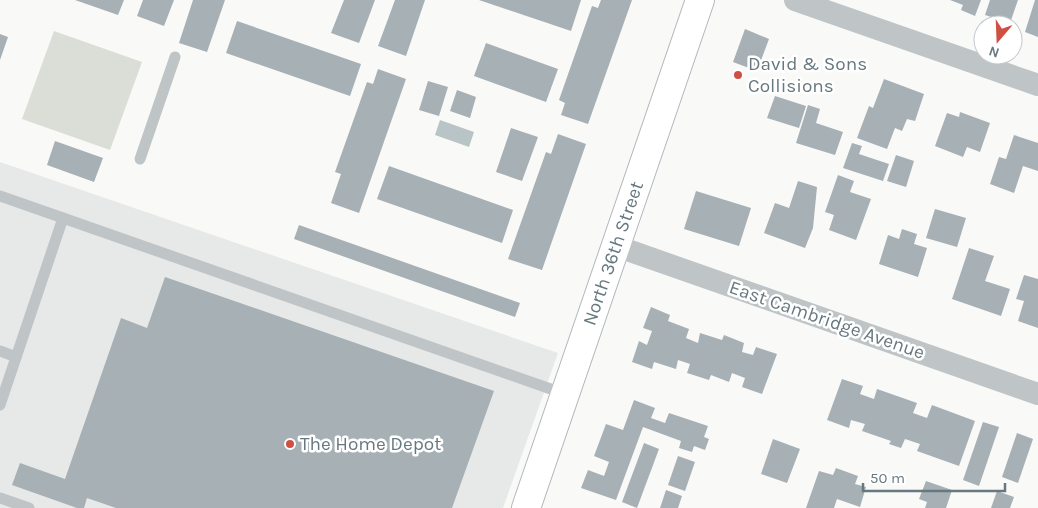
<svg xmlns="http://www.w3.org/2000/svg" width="1038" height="508" viewBox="0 0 1038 508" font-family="Karla,sans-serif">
  <rect width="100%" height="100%" fill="#f9f9f8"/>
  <polygon fill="#e7e9e8" points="0,162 558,353 503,508 0,508"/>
  <polygon fill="#dbded7" points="54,31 142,62 110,150 22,119"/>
  <polygon fill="#b8c4c6" points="440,120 474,132 469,147 435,135"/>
  <g fill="#a7b0b4">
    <polygon points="75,0 124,0 118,15"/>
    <polygon points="143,0 174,0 164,26 137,16"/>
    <polygon points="193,0 225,0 207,52 179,43"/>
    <polygon points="344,0 375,0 359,43 331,33"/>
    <polygon points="395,0 425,0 406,56 378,46"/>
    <polygon points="479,0 581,0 571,31"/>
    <polygon points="601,0 632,0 588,124 561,115 565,103 559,100 592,6 598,8"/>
    <polygon points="950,0 981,0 975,16 961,10 963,5"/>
    <polygon points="990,0 1018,0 1010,23 985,15"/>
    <polygon points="1035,0 1038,0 1038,37 1025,32"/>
    <polygon points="237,21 361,64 350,96 226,53"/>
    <polygon points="745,29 769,39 757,71 733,62"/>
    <polygon points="0,34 8,37 0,60"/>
    <polygon points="486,43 558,69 546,102 474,76"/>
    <polygon points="378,69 406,79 359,213 331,203 341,174 335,172 367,82 373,84"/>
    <polygon points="884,79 924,94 915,121 907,119 902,131 895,128 887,149 857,138 869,106 873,108"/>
    <polygon points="428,81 448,87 439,116 419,110"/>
    <polygon points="457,90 476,97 470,118 450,111"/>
    <polygon points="775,96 806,106 799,128 767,118"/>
    <polygon points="808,105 820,109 816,123 843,132 835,155 796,143"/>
    <polygon points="960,112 990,123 980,152 967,147 963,157 935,146 947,113 959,117"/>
    <polygon points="511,128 538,137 522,181 496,172"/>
    <polygon points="558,134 586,144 542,270 508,259 546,152 551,154"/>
    <polygon points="1014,135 1038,143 1038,171 1023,166 1014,193 990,184 999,157 1006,159"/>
    <polygon points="55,141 103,158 94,182 47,165"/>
    <polygon points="852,143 862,146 859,154 889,164 883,181 843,168"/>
    <polygon points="896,155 914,161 906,187 887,181"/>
    <polygon points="389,166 513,210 502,243 377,199"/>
    <polygon points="838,175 854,181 850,192 871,199 856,240 829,230 834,215 825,212"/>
    <polygon points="798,181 817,187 813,228 805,248 764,233 775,203 789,208"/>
    <polygon points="696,191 751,208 739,246 684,229"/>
    <polygon points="935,209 966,218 957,247 926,238"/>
    <polygon points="299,225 520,303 515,317 294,239"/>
    <polygon points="902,229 917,234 914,244 927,248 918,277 879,264 888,235 899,239"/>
    <polygon points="969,248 994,256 985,281 1010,289 1001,316 952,299"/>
    <polygon points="1024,275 1038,279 1038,328 1018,321 1024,301 1016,299"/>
    <polygon points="165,277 494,391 452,508 116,508 87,498 84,508 77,508 12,485 20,463 65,479 121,318 147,328"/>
    <polygon points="651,307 670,315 668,321 689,329 686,338 698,343 700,333 722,340 724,335 744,343 742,352 753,355 756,347 777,354 762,394 742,387 745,378 732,373 729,382 711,375 709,380 687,373 690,364 678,360 676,369 654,362 652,369 632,362 639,341 647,345 652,331 643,328"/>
    <polygon points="842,379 863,386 860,394 874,399 877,389 917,403 913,413 927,418 932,405 975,421 959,466 917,451 920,444 905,439 901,448 889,444 891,441 862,431 865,424 851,420 849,428 827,420"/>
    <polygon points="634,400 655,408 651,418 665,423 669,413 708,426 704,437 709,439 705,450 694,446 692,452 679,448 681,441 643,427 616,500 581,488 588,470 604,476 609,462 594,456 606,424 623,430"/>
    <polygon points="983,422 999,427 979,486 963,480"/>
    <polygon points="1017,433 1033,439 1018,483 1002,477"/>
    <polygon points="773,439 800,449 787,483 761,474"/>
    <polygon points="644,443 659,449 637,508 622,502"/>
    <polygon points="678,456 695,462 685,491 668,485"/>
    <polygon points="836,468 858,476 855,484 866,487 860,507 837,499 834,508 806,508 819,471 833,475"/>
    <polygon points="926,481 952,490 946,508 925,508 927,502 919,499"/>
    <polygon points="666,490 682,496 678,508 660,508"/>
    <polygon points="997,491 1014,497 1010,508 991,508"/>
  </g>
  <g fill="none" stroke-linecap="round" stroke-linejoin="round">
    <defs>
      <g id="secondary">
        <path id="s1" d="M 526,508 L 700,0"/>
      </g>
    </defs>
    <use href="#secondary" stroke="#b2b9bc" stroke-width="30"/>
    <g stroke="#bfc5c7" stroke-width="11">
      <polyline points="140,159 175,57"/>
      <polyline points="0,196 63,218"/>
      <polyline points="0,351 16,357"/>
      <polyline points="0,405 63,218 565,394"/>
      <polyline points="0,498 29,508"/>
    </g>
    <g stroke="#bfc5c7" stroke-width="22">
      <polyline points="795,0 1038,85"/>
      <polyline points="616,246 1038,394"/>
    </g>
    <use href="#secondary" stroke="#fff" stroke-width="28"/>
  </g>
  <g fill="#cf4f43" stroke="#fff" stroke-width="2">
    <circle cx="738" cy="75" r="5"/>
    <circle cx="290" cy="444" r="5"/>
  </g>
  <g text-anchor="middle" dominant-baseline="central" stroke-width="5" stroke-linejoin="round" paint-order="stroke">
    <g font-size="19" fill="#67797f" stroke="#fff" text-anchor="start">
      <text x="748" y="64">David &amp; Sons<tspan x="748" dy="22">Collisions</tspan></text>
      <text x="300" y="444">The Home Depot</text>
    </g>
    <g font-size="19" fill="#67797f" stroke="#fff">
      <text stroke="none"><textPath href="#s1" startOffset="269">North 36th Street</textPath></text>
      <text transform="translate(827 320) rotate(19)">East Cambridge Avenue</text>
    </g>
  </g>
  <g transform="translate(998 40) rotate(199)"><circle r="24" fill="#ffffff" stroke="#c2c9cc"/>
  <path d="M0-4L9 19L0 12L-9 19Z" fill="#cf4f43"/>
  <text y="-8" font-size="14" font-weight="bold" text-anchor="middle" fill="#67797f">N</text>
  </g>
  <path d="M863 483v8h142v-8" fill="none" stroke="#67797f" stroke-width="2.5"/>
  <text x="870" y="483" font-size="15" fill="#67797f" stroke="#ffffff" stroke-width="4" paint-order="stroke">50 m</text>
</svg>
